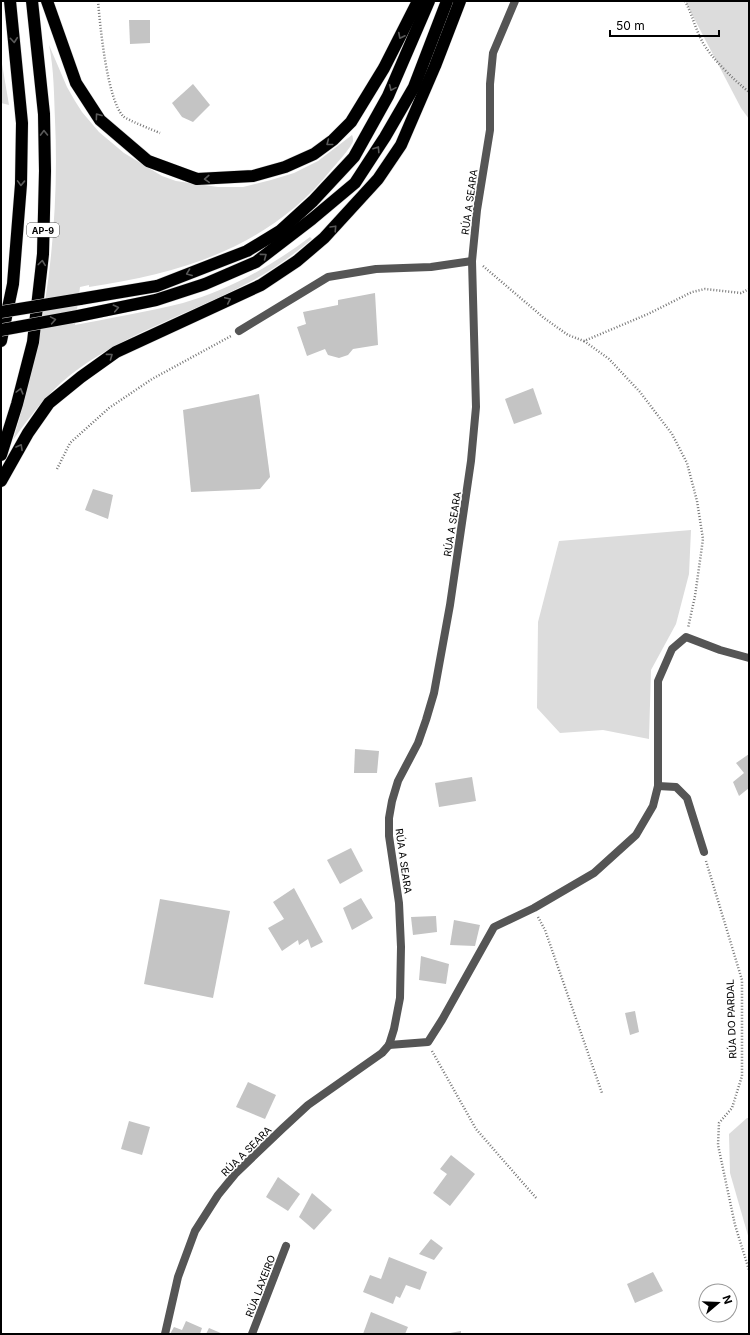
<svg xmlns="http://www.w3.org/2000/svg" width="750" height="1335" viewBox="0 0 750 1335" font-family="Inter,sans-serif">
  <rect width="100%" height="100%" fill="#fff"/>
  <g fill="#dcdcdc">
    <polygon points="685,1 749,1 749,119 741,108"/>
    <path d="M 49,45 L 67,87 L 75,101 L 82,112 L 99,132 L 124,153 L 162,176 L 176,181 L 218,187 L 243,187 L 271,180 L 294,173 L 318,161 L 352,135 C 353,137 353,139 353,141 C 351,148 336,164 331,170 C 269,247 183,273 89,287 L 89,285 L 80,287 L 75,325 C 110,318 147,312 183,303 C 229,290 273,265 310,237 L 312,239 C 291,257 268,273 244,285 C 190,313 131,332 81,367 C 53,386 33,412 13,440 C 45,337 60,228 55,120 C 54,95 54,69 49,45 Z"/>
    <polygon points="1,58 9,105 1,103"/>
    <polygon points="691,530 689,574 676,624 651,670 649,739 603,730 560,733 537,708 538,622 559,541"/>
    <polygon points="747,1118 749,1118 749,1239 730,1173 729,1134"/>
  </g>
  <g fill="#c4c4c4">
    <polygon points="129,20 150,20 150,43 130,44"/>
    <polygon points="193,84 210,105 193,122 182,117 172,103"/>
    <polygon points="375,293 378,345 353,349 348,355 339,358 328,355 325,349 307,356 297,327 306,324 303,312 338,305 338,300"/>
    <polygon points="533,388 542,414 514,424 505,399"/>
    <polygon points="259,394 270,477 260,489 191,492 183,410"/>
    <polygon points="93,489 113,495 108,519 85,510"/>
    <polygon points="355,749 379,751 377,773 354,773"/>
    <polygon points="749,754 749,788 739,796 733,782 744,773 736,763"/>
    <polygon points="472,777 476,801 439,807 435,783"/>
    <polygon points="351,848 363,871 340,884 327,860"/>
    <polygon points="294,888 323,942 311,948 308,939 299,945 298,940 282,951 268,928 284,919 273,902"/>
    <polygon points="361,898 373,918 352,930 343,908"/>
    <polygon points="160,899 230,911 213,998 144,984"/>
    <polygon points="436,916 437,932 413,935 411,917"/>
    <polygon points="454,920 480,925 475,946 450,945"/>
    <polygon points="421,956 449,964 446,984 419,980"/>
    <polygon points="635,1011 639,1032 630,1035 625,1013"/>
    <polygon points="248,1082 276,1095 265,1119 236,1107"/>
    <polygon points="129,1121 150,1127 142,1155 121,1149"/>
    <polygon points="451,1155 475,1174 450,1206 433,1193 447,1174 440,1169"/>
    <polygon points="278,1177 300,1194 288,1211 266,1197"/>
    <polygon points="312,1193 332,1210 314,1230 299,1217"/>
    <polygon points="431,1239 443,1248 434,1260 419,1254"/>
    <polygon points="389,1257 427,1272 420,1290 406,1285 400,1298 396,1296 393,1304 363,1292 370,1275 381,1279"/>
    <polygon points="653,1272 663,1291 635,1303 627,1284"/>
    <polygon points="371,1312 408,1327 405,1334 363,1334"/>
    <polygon points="186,1321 202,1328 200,1334 170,1334 174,1327 182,1330"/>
    <polygon points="209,1328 223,1334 206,1334"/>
    <polygon points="461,1331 461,1334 450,1334 450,1333"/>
  </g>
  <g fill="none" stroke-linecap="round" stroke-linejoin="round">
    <defs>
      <g id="motorway">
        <polyline points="47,1 76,83 100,120 148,161 197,179 253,176 285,167 314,154 333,140 351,122 384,68 418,1"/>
        <polyline points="80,299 157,286 247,251 280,231 313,201 354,157 388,96 429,1"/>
        <polyline points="78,316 156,300 205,284 256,262 312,219 355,183 385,137 414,87 447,1"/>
        <polyline points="1,341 13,284 21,184 22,123 10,1"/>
        <polyline points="1,455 17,404 33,342 43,254 45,171 44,114 32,1"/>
        <polyline points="1,481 28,433 49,403 81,377 116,352 261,285 297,261 324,238 378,179 401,145 435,66 460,1"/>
      </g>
    </defs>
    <use href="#motorway" stroke="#dbdbdb" stroke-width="13"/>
    <g stroke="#777" stroke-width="2.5" stroke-dasharray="1 2" stroke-linecap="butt">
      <path d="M 98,1 C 100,25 107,99 123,116 C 127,120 153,130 160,133"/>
      <path d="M 685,1 C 692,14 695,28 702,41 C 710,57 735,81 749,92"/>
      <polyline points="483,266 544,318 568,335 584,341 648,314 692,292 705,289 741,293 749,289"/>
      <polyline points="584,341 609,359 640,392 672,434 687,463 697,501 703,539 695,596 688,628"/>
      <polyline points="57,469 70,443 109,408 152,379 231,336"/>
      <polyline points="706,861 742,980 742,1076 732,1108 719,1123 718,1145 735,1225 749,1270"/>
      <polyline points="538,917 545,930 602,1093"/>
      <polyline points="432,1051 476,1129 537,1199"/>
    </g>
    <polyline stroke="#555" stroke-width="8" points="239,331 328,277 376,269 431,267 472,261"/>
    <g stroke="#555" stroke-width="8">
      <polyline points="658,786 676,787 687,798 704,852"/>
      <polyline points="389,1045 428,1042 442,1020 494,927 534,908 594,873 636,835 653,806 658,786 658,681 672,649 686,637 720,650 749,658"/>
      <polyline points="165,1334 178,1277 195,1231 218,1195 236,1173 282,1129 308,1105 382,1053 389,1045 394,1029 400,998 401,947 399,903 389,836 389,818 392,801 398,781 418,743 426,720 434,693 450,605 471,461 476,407 472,261 477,210 490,130 490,84 493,53 515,1"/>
      <polyline points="252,1334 286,1246"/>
    </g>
    <use href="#motorway" stroke="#000" stroke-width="12"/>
    <defs>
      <g id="motorway-bridge">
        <polyline points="1,312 80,299"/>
        <polyline points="1,330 78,316"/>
      </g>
    </defs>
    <use href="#motorway-bridge" stroke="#dbdbdb" stroke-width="13" stroke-linecap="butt"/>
    <use href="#motorway-bridge" stroke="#000" stroke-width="12"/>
  </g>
  <defs><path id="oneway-chevron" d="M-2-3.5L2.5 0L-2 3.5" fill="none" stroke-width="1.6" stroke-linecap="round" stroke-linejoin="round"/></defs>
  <g stroke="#595959">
    <use href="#oneway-chevron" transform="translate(401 36) rotate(117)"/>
    <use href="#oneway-chevron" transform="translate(14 40) rotate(85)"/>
    <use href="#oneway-chevron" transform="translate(392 88) rotate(114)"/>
    <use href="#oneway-chevron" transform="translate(98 116) rotate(-126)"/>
    <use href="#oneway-chevron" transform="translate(44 133) rotate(-91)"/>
    <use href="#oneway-chevron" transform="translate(329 143) rotate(142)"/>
    <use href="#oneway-chevron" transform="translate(377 149) rotate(-57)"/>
    <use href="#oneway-chevron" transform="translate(207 179) rotate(177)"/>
    <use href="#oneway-chevron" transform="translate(21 183) rotate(92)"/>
    <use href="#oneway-chevron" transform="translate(334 228) rotate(-47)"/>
    <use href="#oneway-chevron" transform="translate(264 256) rotate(-37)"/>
    <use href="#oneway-chevron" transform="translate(42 263) rotate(-83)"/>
    <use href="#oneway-chevron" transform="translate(189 273) rotate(159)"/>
    <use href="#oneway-chevron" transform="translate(228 300) rotate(-25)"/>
    <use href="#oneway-chevron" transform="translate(116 308) rotate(-12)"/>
    <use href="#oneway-chevron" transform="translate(53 320) rotate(-10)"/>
    <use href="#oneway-chevron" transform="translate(110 356) rotate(-36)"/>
    <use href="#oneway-chevron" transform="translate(20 391) rotate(-75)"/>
    <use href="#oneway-chevron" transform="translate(20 447) rotate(-61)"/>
  </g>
  <g text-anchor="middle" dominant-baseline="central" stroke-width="3" stroke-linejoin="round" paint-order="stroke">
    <rect fill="#fff" stroke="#4c4c4c" stroke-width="1" x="27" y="223" width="32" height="14" rx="3"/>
    <g font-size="9" font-weight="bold" fill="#000">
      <text x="43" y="230">AP-9</text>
    </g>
    <g font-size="10" fill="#000" stroke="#fff">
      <text transform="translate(469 202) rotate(-82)">RÚA A SEARA</text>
      <text transform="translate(452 524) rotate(-81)">RÚA A SEARA</text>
      <text transform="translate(404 861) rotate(82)">RÚA A SEARA</text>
      <text transform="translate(731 1019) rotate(-92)">RÚA DO PARDAL</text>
      <text transform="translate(246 1151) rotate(-45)">RÚA A SEARA</text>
      <text transform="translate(260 1286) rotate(-69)">RÚA LAXEIRO</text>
    </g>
  </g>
  <rect width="750" height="1335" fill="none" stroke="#000000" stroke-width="4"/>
  <g transform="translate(718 1303) rotate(71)"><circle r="19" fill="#ffffff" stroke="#999999"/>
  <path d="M0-3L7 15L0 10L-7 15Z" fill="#000000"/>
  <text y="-6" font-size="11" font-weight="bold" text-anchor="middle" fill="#000000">N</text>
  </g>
  <path d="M610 30v6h109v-6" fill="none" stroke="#000000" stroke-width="2"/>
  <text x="616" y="30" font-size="12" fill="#000000" stroke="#ffffff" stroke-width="3" paint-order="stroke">50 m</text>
</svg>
